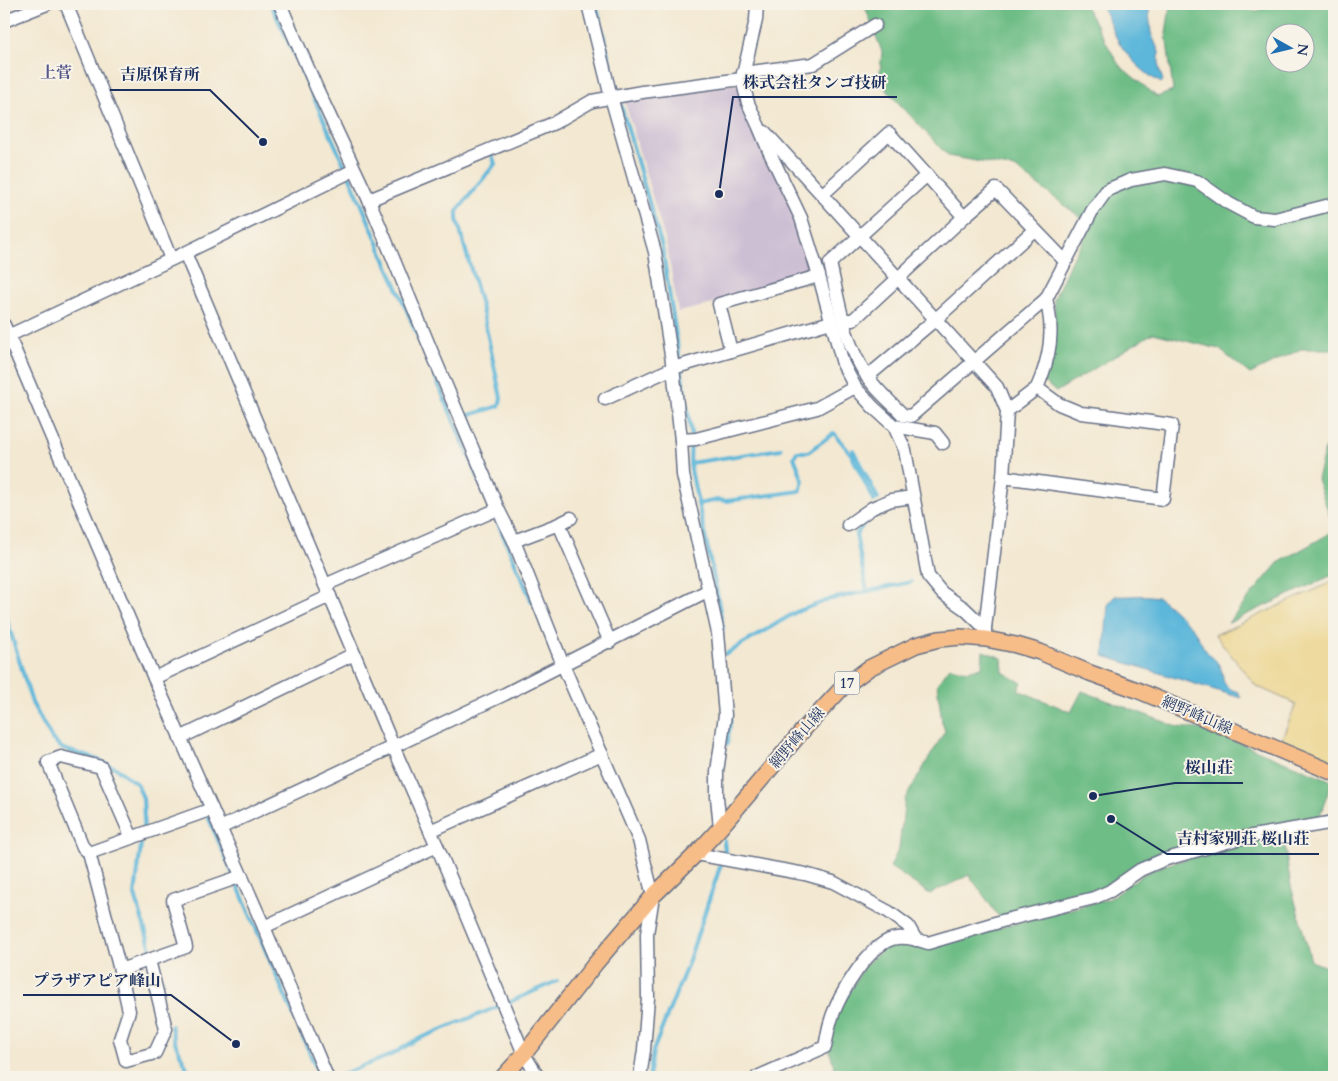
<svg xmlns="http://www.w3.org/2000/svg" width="1338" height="1081" viewBox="0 0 1338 1081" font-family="Cardo,'Noto Serif JP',serif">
  <rect width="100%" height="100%" fill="#f7f3e8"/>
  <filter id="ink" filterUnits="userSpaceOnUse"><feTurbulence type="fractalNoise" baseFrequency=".02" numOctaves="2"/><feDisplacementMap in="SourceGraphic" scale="10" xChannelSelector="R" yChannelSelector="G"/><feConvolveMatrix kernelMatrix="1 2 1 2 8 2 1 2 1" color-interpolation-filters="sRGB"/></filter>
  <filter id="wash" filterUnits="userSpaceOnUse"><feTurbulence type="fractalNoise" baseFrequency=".0096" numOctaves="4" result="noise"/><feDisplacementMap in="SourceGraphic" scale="20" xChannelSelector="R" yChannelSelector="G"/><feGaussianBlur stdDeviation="1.12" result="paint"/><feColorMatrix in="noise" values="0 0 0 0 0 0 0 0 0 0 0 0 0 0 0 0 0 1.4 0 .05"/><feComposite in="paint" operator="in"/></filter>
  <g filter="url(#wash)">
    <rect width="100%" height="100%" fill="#f3e8d1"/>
    <polygon fill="#ccbed3" points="733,84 739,88 799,220 814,269 811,274 713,304 678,312 667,247 624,99"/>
    <g fill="#6ebd86" stroke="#447672" fill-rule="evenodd">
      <path d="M 864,4 L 1084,4 L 1119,65 L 1157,97 L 1173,91 L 1166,33 L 1170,6 C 1195,0 1233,7 1258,11 L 1264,4 L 1334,4 L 1334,349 L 1301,349 L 1250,374 L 1219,349 L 1153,333 L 1056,392 L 1044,382 L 1055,331 L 1054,299 L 1071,261 L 1092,226 L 1015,168 L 948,156 L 879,82 L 882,52 ZM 1276,32 L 1306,32 L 1306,62 L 1276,62 Z"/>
      <polygon points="1334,427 1334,528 1317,479 1330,430"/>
      <polygon points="1334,531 1334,575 1328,577 1228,623 1278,563"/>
      <polygon points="983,651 1002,658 1003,672 1022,683 1018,690 1071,712 1082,691 1178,727 1208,730 1332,781 1318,821 1236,834 1142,860 1108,886 1029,911 999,917 969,875 930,894 890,867 899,848 905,799 945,731 942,722 937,684 950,667 968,671 982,667"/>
      <polygon points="1283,836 1291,886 1311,961 1334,970 1334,1077 837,1077 829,1049 834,1020 865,965 886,947 897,943 930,947 964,937 1109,899 1142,875 1162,866 1232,846"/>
    </g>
    <polygon fill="#eeda9e" stroke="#84847e" points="1334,581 1334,759 1333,762 1281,741 1296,704 1256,686 1215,635"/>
    <g fill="#5db7da" stroke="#3c739c">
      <path d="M 1099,4 L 1150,4 L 1149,12 L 1151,33 L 1159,52 L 1159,68 L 1163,81 L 1161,83 C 1142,72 1125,55 1115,35 C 1110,25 1107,13 1099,4 Z"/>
      <path d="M 1115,596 C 1129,597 1143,594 1157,597 C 1162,598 1190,625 1194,630 C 1199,637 1202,647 1208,653 C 1210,656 1214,658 1216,661 C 1229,676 1215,685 1238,692 L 1241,698 L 1104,656 L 1108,603 Z"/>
    </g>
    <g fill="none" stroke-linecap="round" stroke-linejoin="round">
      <g stroke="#5db7da" stroke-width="4">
        <polyline points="271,4 352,182 482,487"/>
        <polyline points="596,4 616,88 662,247 691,432 690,465 716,588 723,629"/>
        <polyline points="463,417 499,406 501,398 482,309 457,219 457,211 495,164 492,155"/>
        <polyline points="853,450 878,499"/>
        <polyline points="690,463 781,449"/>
        <polyline points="698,504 718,500 726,501 800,491 803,481 794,457 797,452 808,452 834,433 851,454 874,501"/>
        <polyline points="494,514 532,602"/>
        <polyline points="867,591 856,535 869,516"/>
        <polyline points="4,610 32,703 52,739 63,749 96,759 116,768 137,784 143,798 144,819 135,895 153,956"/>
        <polyline points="726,654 796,612 831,599 911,582"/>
        <polyline points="727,744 731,716 731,711"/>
        <polyline points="200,798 320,1077"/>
        <polyline points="171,1026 174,1040 191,1077"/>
        <polyline points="335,1077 391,1055 416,1040 512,1001 557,981"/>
        <polyline points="649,1077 653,1051 687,966 725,852 724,841"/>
      </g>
    </g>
  </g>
  <g filter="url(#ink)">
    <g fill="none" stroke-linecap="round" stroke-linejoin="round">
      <defs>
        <g id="minor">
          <polyline points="66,4 171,259"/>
          <polyline points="280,4 317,89 369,200 431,350 498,509 514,541 563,665 639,840 653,896 647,934 648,998 644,1050 640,1077"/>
          <polyline points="588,4 611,97 655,252 673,368 681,440 683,475 718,633 725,715 717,772 717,797 720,828"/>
          <polyline points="757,4 756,20 742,79 748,103 759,127 769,151 801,218 819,276 843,364 855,387 873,407 894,426 905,450 928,576 942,593 965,609 985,628"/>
          <polyline points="4,21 47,4"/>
          <polyline points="743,73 813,64 875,25"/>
          <polyline points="765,132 997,387 1007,411 1003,477 985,628 985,634"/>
          <path d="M 927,175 L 830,263 C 839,302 844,343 867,376 C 875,389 892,403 903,415 L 911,416 L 1046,299 L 1092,211 L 1107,190 L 1131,180 L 1165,174 L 1197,181 L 1228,203 L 1254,217 L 1275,219 L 1334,204"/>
          <polyline points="822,195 889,133 964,217"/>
          <polyline points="369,200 554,123 592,101 642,92 742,79"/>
          <polyline points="185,253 393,746 437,846 524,1054 538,1077"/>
          <polyline points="843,320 853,320 964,217 996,189 1065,261"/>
          <polyline points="4,325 154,678 264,927 327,1077"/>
          <polyline points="8,336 185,253 354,170"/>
          <polyline points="731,351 719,304 819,276"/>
          <polyline points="867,377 936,319 1034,230"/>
          <path d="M 1037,388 C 1050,358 1055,330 1046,299"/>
          <polyline points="605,399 673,368 831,322"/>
          <polyline points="894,426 935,433 943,443"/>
          <polyline points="681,440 696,439 817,408 855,387"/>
          <polyline points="1003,477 1163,499 1172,425 1107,416 1081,413 1059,404 1037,388 1007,411"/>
          <polyline points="559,524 610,642"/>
          <polyline points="848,525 872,508 891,500 913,497"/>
          <polyline points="514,541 559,524 571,518"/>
          <polyline points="325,585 498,509"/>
          <polyline points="154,678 330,596"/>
          <polyline points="180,738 354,654"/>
          <polyline points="212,809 89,853 120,970 186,947 173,900 242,876"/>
          <polyline points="220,828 505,694 709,590"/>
          <polyline points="430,831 602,754"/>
          <polyline points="89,853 83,847 48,762 61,757 101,767 132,838"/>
          <polyline points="696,854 805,874 833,882 889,912 908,926 916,940"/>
          <polyline points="264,927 437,846"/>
          <polyline points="120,970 129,1011 120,1039 126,1061 155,1053 166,1029 149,960"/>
          <path d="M 757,1077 L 825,1047 C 827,1038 828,1028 831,1020 C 838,996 870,941 897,938 C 907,937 919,940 928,943 L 1002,921 L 1094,898 L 1110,891 L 1140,870 L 1163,860 L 1241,838 L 1334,822"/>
        </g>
        <polyline id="major" points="503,1077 524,1054 595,964 653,896 696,854 720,828 804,729 842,688 869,668 916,645 939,639 961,637 986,639 1016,645 1040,652 1090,673 1137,690 1334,773"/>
      </defs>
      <use href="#minor" stroke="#677086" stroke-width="15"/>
      <use href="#major" stroke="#677086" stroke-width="18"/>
      <use href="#minor" stroke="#fff" stroke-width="12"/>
      <use href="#major" stroke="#f7bd88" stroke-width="15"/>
    </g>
  </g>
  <g text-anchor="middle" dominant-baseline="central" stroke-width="4" stroke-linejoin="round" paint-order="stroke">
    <rect fill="#f7f3e8" stroke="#5d6a87" stroke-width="1" x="834.5" y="671.5" width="25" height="23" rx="4"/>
    <g font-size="14" font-weight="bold" fill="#1b2f5e">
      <text x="847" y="683">17</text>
    </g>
    <g font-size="15" fill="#1b2f5e" stroke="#f7f3e8">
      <text transform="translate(1197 715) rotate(23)">網野峰山線</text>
      <text transform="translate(797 738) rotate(-49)">網野峰山線</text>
    </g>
    <g font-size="16" font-weight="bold" fill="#56598b" stroke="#f7f3e8">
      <text x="56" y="73">上菅</text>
    </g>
  </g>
  <path fill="none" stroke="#1b2f5e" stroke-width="2" d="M263 142L210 90H110M719 194L733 97H897M1093 796L1175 783H1243M1111 819L1167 854H1319M236 1044L171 995H23"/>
  <g fill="#1b2f5e" stroke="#f7f3e8" stroke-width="2">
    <circle cx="263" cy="142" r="5"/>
    <circle cx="719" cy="194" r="5"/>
    <circle cx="1093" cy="796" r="5"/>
    <circle cx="1111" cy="819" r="5"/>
    <circle cx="236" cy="1044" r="5"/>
  </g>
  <g font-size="16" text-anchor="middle" font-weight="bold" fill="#1b2f5e" stroke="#f7f3e8" stroke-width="4" stroke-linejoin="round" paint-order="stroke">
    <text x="160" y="80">吉原保育所</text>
    <text x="815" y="88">株式会社タンゴ技研</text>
    <text x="1209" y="773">桜山荘</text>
    <text x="1243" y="844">吉村家別荘 桜山荘</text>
    <text x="97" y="986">プラザアピア峰山</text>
  </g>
  <rect width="1338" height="1081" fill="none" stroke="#f7f3e8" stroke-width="20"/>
  <g transform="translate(1290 48) rotate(98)"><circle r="24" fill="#f7f3e8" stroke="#9fa5b1"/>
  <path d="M0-4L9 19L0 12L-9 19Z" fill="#1f6fb2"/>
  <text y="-8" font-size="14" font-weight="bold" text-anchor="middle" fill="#1b2f5e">N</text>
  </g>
</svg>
